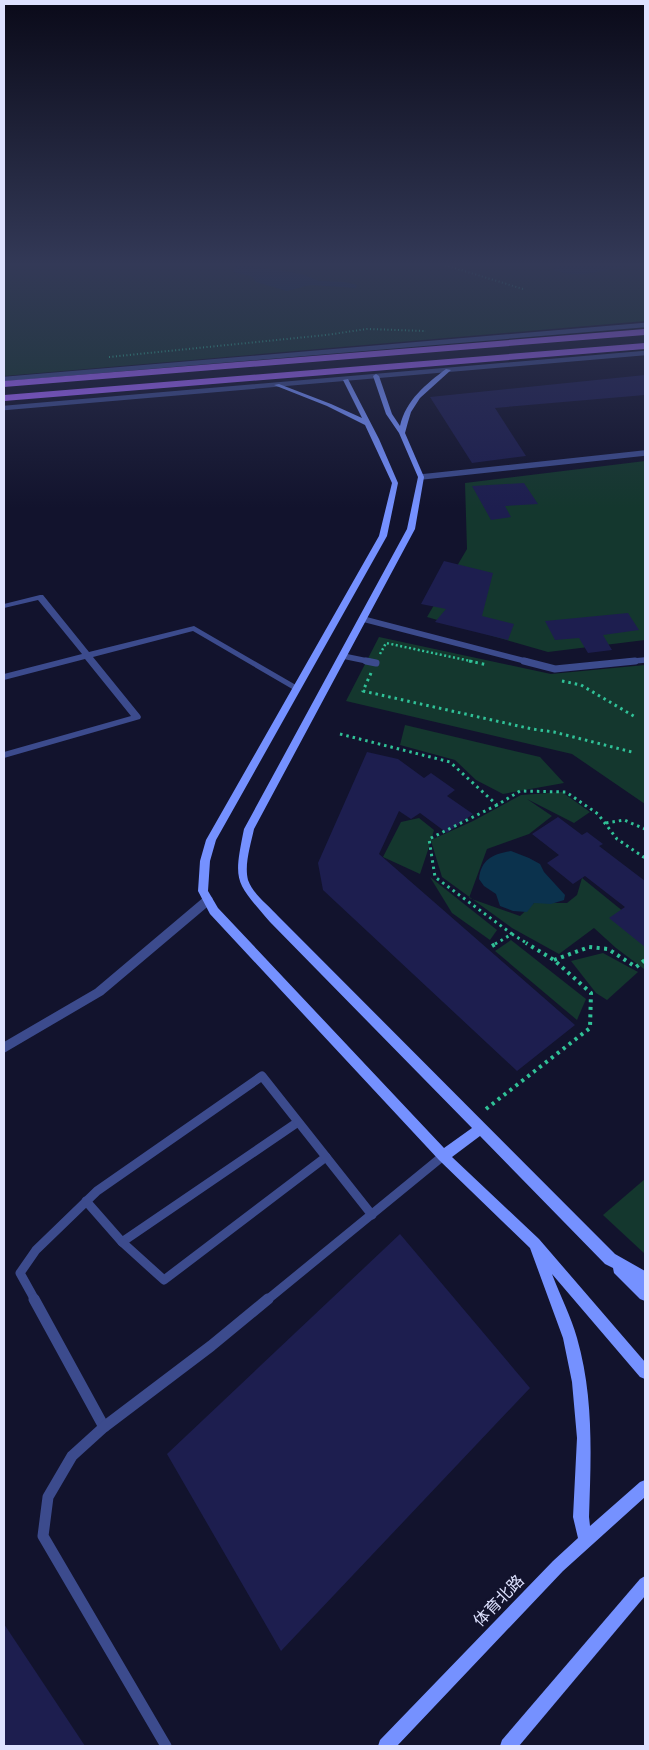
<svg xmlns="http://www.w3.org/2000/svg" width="649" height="1750" viewBox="0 0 649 1750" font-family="Signika,'Noto Sans SC',sans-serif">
  <rect width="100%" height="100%" fill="#12132d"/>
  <g fill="#14372e">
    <polygon points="4,263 645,263 645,321 4,376"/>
    <polygon points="645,461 645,640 548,652 427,617 467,549 465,483"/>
    <polygon points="379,637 551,674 645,665 645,804 572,754 346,701"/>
    <polygon points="405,725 540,757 564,783 503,794 476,780 455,760 400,745"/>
    <polygon points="562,792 590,812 574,823 527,799 552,816 529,834 487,849 469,898 520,916 534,903 567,903 577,895 582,878 645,929 645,968 644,969 616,948 594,928 559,954 512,928 442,877 431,841 420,874 383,857 401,822 419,818 434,830 431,840 473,821 521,795"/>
    <polygon points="430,877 497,930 490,940 452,913"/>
    <polygon points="511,940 586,999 577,1020 495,951"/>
    <polygon points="603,953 638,972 607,1000 596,993 571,961"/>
    <polygon points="645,1179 645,1254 603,1215"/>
  </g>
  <g fill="#0b324d">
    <path d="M 562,263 L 645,262 L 645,264 C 616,264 581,283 553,269 Z"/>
    <polygon points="237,264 302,274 319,281 345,282 357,285 356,288 310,285 287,291 256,282 251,276 233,272"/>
    <path d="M 511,851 L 529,858 L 540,864 L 544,872 L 565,895 L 564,900 L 551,904 L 534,903 L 527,912 L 513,911 L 500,906 L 496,894 L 484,886 L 479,879 C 481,859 493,854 511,851 Z"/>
  </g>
  <g fill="#1d1e4f">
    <polygon points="645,375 645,395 495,408 526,456 472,463 430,397"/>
    <polygon points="524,483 538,504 505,506 511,517 491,520 472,486"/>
    <polygon points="444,561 493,573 482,616 514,624 508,640 435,622 446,609 421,604"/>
    <polygon points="628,613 639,630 603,635 612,650 588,653 579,638 555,640 545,621"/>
    <polygon points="367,752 398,759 424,778 431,773 455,790 447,796 473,814 447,833 420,813 411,819 399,811 379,854 575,1025 517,1071 323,890 318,863"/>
    <polygon points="558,817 582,835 587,832 603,844 599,846 645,881 645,947 609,918 625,907 585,876 573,884 547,863 559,855 532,834"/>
    <polygon points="400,1234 530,1388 281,1651 167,1454"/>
    <polygon points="4,1624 85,1746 4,1746"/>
  </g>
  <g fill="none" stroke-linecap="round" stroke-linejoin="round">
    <g stroke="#30c197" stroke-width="2" stroke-dasharray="1 2.5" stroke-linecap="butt">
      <polyline points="435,262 523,289"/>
      <polyline points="109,357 326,335 367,329 426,331"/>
    </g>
    <polyline stroke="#30c197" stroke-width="2.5" stroke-dasharray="2 2.5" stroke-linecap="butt" points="380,654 386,643 475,662"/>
    <g stroke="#30c197" stroke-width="3" stroke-dasharray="2.5 4" stroke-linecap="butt">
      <polyline points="469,661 488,665"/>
      <polyline points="371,673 363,691 532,729 554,732 632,752"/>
      <polyline points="562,681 581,685 637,718"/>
      <polyline points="340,734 450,762 497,805 520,791 566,792 598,814 617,839 645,858"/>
      <polyline points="497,805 429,839 435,877 512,934"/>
      <polyline points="606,823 624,820 645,829"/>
      <polyline points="495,944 512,934 528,944"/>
    </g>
    <g stroke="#30c197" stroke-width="4" stroke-dasharray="3 4.5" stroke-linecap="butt">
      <polyline points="492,946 497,943"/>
      <polyline points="554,960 589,947 608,949 636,967 645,960"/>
      <polyline points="486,1109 590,1028 591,993 554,960 526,943"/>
    </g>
    <g stroke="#3c4b8d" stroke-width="4.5">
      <polyline points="4,379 645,325"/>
      <polyline points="4,408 645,353"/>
    </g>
    <g stroke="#3c4b8d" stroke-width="5.5">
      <polyline points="421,477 645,453"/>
      <polyline points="363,619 529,662"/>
      <polyline points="343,656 372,662"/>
      <polyline points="623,662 645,660"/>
    </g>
    <g stroke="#3c4b8d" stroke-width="7">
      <polyline points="366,661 376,663"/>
      <polyline points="524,661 555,669 635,661"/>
    </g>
    <g stroke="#3c4b8d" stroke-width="9">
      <polyline points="86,1201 122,1242 298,1122"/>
      <polyline points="122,1242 164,1280 326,1157"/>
      <polyline points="35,1300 20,1273 36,1250 97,1191 262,1076 372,1215"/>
      <polyline points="267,1300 443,1156"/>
    </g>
    <g stroke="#3c4b8d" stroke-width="11">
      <polyline points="34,1299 104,1427"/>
      <polyline points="166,1746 43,1536 48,1497 72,1456 104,1427 211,1346 268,1299"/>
    </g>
    <g fill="#3c4b8d" fill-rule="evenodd">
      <polygon points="40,595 43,595 89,652 194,626 301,688 297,691 294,690 193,631 93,657 140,715 141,717 140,719 4,758 4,752 131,716 85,659 4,680 4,674 82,654 38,600 4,608 4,604"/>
      <polygon points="208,896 212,897 213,900 212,903 103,995 4,1053 4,1042 95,989 204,897"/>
    </g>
    <g fill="#7591ff" fill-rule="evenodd">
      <path d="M 446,369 L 451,370 L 420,398 L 411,412 L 408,422 L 405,433 L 424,477 L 415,529 L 254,829 C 251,844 244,864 248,880 C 253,894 268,905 278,916 L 615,1254 L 645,1271 L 645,1301 L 640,1299 L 614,1273 L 613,1268 L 605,1264 L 480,1136 L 452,1157 L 539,1239 L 645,1362 L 645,1379 L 640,1377 L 552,1274 C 560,1295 571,1317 577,1338 C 594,1397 591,1457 589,1517 L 590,1526 L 640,1482 L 645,1480 L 645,1497 L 563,1571 L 397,1746 L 378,1746 L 380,1740 L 553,1561 L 578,1538 L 573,1517 L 577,1438 L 572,1382 L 563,1338 L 530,1248 L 439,1160 L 210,914 L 198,891 L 200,861 L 206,840 L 379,536 L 392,483 L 365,425 L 327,406 L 274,385 L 279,384 L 331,404 L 362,418 L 343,380 L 348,379 L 379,439 L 398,483 L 387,536 L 216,840 L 210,861 L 208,891 L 218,908 L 444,1148 L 472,1128 L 270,922 C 235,881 233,883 244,829 L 407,529 L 418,477 L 399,433 L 386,414 L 373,376 L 376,374 L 379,376 L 392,414 L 400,426 C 406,400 426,384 446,369 Z"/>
      <polygon points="645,1576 645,1596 519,1746 500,1746 502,1740 640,1579"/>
    </g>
    <g fill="#a265ff" fill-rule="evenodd">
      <polygon points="645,329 645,335 4,387 4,381"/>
      <polygon points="645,343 645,349 4,401 4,395"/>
    </g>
  </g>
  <linearGradient id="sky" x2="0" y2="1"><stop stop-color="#0a0a19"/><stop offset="0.52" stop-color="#333957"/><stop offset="1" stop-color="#333957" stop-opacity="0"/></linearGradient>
  <rect width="649" height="508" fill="url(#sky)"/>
  <g text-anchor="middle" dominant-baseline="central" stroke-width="4" stroke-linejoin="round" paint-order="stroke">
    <g font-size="16" fill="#dee2ff" stroke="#12132d">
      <text transform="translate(499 1601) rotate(-46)">体育北路</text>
    </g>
  </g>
  <rect width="649" height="1750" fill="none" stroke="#dee2ff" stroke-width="10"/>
</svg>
